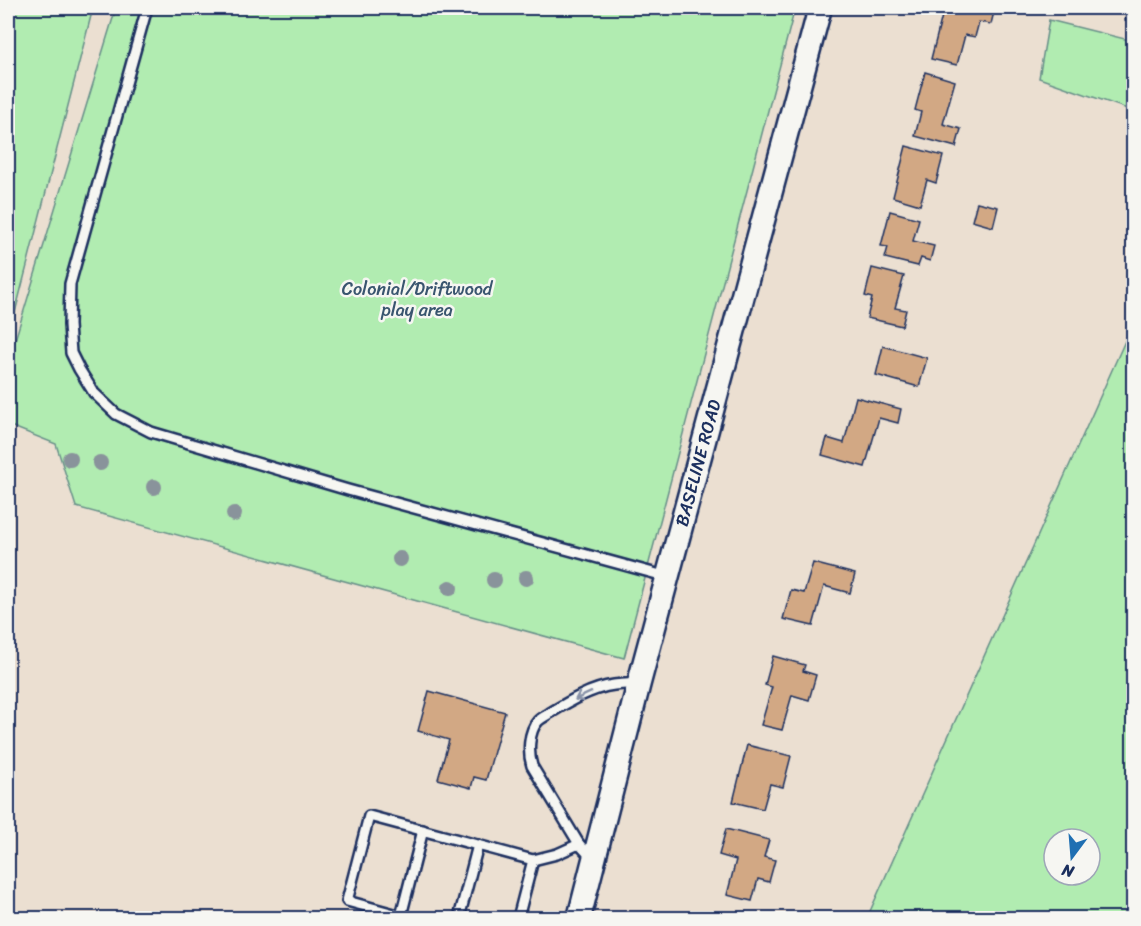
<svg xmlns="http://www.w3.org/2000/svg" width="1141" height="926" viewBox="0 0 1141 926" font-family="Sriracha,sans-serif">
  <rect width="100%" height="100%" fill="#ebdfd1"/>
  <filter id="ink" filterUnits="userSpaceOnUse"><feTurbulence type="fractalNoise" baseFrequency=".0167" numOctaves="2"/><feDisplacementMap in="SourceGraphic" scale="12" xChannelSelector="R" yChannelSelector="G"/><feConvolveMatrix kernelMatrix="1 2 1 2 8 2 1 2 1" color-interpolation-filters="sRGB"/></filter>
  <g filter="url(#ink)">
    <g fill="#b1ecb1" stroke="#668e88" stroke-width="1.5" fill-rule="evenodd">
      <polygon points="8,8 93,8 8,340"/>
      <polygon points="116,8 795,8 624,658 76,507 56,444 8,425 8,363"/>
      <polygon points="1049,20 1133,41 1133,111 1039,78"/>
      <path d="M 1133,323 L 1133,918 L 867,918 ZM 1054,839 L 1090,839 L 1090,875 L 1054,875 Z"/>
    </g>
    <g fill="#d2a884" stroke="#1b2f5e" stroke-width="1.5">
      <polygon points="944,8 995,8 991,24 979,22 975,37 965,35 957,65 931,59"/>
      <polygon points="1128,8 1134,8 1134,23 1125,20"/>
      <polygon points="925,72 955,81 943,124 961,129 956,147 915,136 921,112 915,110"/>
      <polygon points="906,146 943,156 936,183 927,180 920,205 893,197"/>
      <polygon points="977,202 998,207 993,227 972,221"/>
      <polygon points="890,211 919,219 913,241 934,246 930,261 921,258 918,266 885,258 888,247 881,246"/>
      <polygon points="872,268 904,276 895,308 906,310 902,326 867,318 872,298 865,296"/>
      <polygon points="883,346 927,358 919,387 876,375"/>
      <polygon points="856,397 901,409 898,423 879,418 865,467 822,455 827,438 844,443"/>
      <polygon points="813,563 855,574 850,593 824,586 813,626 783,619 791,590 804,593"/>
      <polygon points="773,656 805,665 803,671 816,675 809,700 792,695 782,730 761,725 772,687 765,685"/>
      <polygon points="429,691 505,712 486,780 474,777 471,788 438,779 449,740 418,731"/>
      <polygon points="747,745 791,756 783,787 770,784 763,809 733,802"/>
      <polygon points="726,829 769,840 764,857 775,860 769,882 758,879 752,901 727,895 736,860 719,855"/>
    </g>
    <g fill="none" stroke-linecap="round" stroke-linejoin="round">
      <defs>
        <g id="service">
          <polyline points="147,8 70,284 69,325 71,353 79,369 94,393 116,414 151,432 348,490 668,577"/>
          <path d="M 592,858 L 579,844 L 532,766 C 528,753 528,732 538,721 C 541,718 546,716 550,713 C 568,702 591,688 614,685 C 621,684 629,684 637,683"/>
          <polyline points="401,916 423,830"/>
          <polyline points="409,918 347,901 369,816 533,860 557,854 579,844"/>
          <polyline points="459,918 478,845"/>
          <polyline points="518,918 533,860"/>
        </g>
        <polyline id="tertiary" points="579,918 639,683 820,8"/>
      </defs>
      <use href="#service" stroke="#1b2f5e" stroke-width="14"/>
      <use href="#tertiary" stroke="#1b2f5e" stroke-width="27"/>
      <use href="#service" stroke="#f6f6f2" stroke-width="9"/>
      <use href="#tertiary" stroke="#f6f6f2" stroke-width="22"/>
    </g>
    <g fill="#89939b">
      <circle cx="70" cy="459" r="8"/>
      <circle cx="100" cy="463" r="8"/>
      <circle cx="154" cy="487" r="8"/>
      <circle cx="234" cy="514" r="8"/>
      <circle cx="400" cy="559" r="8"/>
      <circle cx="526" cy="578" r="8"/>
      <circle cx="494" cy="580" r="8"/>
      <circle cx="450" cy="588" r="8"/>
    </g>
    <defs><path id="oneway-shaft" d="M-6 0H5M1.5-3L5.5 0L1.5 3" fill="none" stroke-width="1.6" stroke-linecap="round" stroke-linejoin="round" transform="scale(1.5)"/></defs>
    <use stroke="#8892a8" href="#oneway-shaft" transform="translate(583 696) rotate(155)"/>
  </g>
  <g text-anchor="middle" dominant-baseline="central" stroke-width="5" stroke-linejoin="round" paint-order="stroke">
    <g font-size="18" fill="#39556f" stroke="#f6f6f2">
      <text x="417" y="289">Colonial/Driftwood<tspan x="417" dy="21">play area</tspan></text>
    </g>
    <g font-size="18" fill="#1b2f5e" stroke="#f6f6f2">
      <text transform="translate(698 463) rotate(-75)">BASELINE ROAD</text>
    </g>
  </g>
  <rect width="1141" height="926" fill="none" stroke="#f6f6f2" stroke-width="30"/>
  <rect x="15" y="15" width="1111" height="896" fill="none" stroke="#1b2f5e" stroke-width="2" filter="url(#ink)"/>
  <g transform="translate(1072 857) rotate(196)"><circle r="28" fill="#f6f6f2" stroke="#9ea6b7" stroke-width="1.5"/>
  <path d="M0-4.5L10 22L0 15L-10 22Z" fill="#1f6fb2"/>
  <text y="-9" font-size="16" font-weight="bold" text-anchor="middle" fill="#1b2f5e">N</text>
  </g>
</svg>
